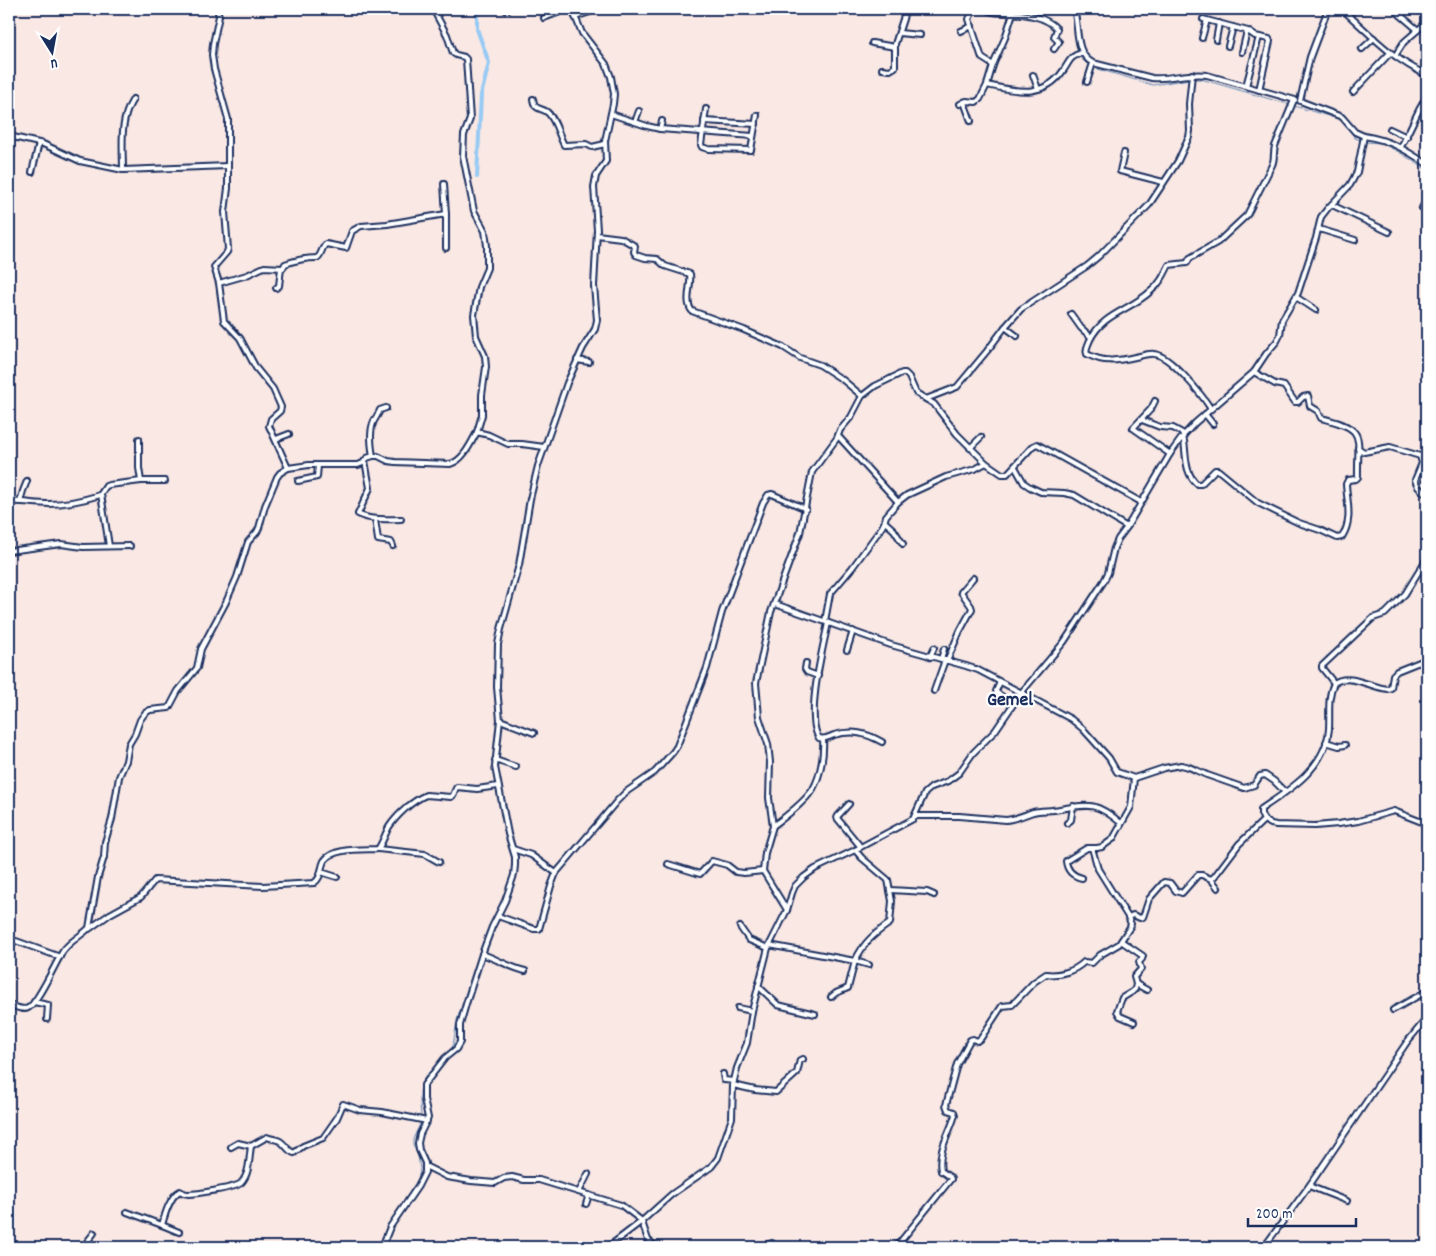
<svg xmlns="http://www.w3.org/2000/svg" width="1436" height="1256" viewBox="0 0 1436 1256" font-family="Dekko,sans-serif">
  <rect width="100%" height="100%" fill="#f9e8e4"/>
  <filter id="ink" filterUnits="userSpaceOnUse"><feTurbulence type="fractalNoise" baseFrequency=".02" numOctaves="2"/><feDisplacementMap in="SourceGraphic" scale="10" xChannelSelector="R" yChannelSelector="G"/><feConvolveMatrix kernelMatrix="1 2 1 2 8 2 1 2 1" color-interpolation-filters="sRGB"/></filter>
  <g filter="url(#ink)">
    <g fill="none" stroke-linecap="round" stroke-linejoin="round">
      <g stroke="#658cb8" stroke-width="1">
        <polyline points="1072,9 1073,14"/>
        <polyline points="1079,50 1086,63 1091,67 1153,85 1190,79"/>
        <polyline points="1194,79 1201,79 1342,120 1355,138 1362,141"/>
        <polyline points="1365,142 1381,143 1399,152 1427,170"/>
        <polyline points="447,1054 453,1046 457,1020 486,934"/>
        <path d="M 421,1118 C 419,1083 417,1083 443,1058"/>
        <polyline points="378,1247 384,1234 418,1179 420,1169 418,1156 413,1144 413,1139 421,1122"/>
      </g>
      <polyline stroke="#97caf4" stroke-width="4" points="477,177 481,95 489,63 477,29 477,9"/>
      <defs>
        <g id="minor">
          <polyline points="433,9 447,35 453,53 456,55 464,57 466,59 470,119 464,135 463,156 474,211 485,231 487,246 487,268 479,287 474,315 476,336 485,356 486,367 482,395 482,415 477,432"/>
          <polyline points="974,9 969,19 982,58 993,65"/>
          <path d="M 986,9 C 993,14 1000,12 1009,13 C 1025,14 1046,16 1057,29 L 1054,37 L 1059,42 L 1054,49"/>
          <path d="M 1074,9 C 1079,25 1074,54 1093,63 L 1152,78 C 1170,80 1188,72 1207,75 L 1295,100"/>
          <path d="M 1342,9 C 1370,34 1392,59 1427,75"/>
          <polyline points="1397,9 1398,13 1418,30"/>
          <polyline points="507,11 507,9"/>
          <polyline points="575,17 593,11"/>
          <polyline points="544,18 568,9"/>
          <polyline points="1203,19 1248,31 1255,36 1269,39 1270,41 1259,90"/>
          <polyline points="961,31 972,26"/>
          <polyline points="899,33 920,35"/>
          <polyline points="1202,38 1207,20"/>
          <polyline points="1216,40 1219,23"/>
          <polyline points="872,43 895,47"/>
          <polyline points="1228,46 1233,27"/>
          <polyline points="1362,49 1374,38"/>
          <polyline points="1242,52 1247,31"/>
          <polyline points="1395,56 1404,42 1427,22"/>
          <polyline points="882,69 890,70 895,67 895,44 903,19 905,9"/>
          <polyline points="1033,75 1038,89"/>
          <polyline points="1087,82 1093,63"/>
          <path d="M 987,85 C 1014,91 1044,99 1063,71 C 1070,61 1070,56 1082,53"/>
          <polyline points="1246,86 1259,37"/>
          <polyline points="1353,92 1390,53"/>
          <path d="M 533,99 C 535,111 540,107 547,112 C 555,118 559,136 564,145 L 586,144 L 592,147 L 605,144"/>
          <polyline points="964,102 971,121"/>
          <polyline points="960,104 966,101 976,102 980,99 987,85 993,65 1005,38 1013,13"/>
          <polyline points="706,109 701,145 702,147 708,149 751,150 757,115"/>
          <polyline points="611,114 647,126 660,129 753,136"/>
          <polyline points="704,121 756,124"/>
          <polyline points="635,122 639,111"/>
          <polyline points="660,129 662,121"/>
          <polyline points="1390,129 1407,137"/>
          <polyline points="9,136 43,144 80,161 123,170 228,166"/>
          <path d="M 1364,136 C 1390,140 1406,150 1427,164"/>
          <polyline points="1401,147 1419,110 1427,96"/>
          <polyline points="1124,153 1120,171 1163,182"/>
          <path d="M 123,170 C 123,144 119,122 133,99"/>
          <polyline points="32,172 39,143"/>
          <polyline points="444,184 446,214"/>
          <polyline points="1332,205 1389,232"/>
          <polyline points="1422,208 1427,199"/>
          <polyline points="1319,229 1355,240"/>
          <path d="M 597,235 L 621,238 L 635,246 L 634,252 L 636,255 L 645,258 L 657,259 L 665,266 L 690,274 C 692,285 684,301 692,311 L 744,330 L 783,347 L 800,358 L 820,365 L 843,380 L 862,396 L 875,386 L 902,373 L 905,373 L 909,377 L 916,393 L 934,404 L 957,434 L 986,463"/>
          <path d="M 219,283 L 247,275 L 264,267 L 283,268 L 285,264 C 296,260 306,258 317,258 C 322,255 321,248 326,244 L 346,248 L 352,231 L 361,226 L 387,224 L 446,214 L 446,248"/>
          <polyline points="276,288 279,286 281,268"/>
          <polyline points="1296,297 1316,310"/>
          <polyline points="1071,314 1081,328 1091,337"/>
          <polyline points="1005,327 1017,336"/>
          <polyline points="577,360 589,362"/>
          <polyline points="926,399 957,387 987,351 1005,327 1021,309 1087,266 1099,256 1149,205 1178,161 1189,137 1190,131 1189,104 1192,74"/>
          <polyline points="1155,401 1151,409 1133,428 1170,454"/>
          <path d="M 1211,409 C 1202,395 1170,355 1154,354 C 1148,353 1141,356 1135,357 C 1118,361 1103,363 1087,354 C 1085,349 1088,345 1090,340 C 1103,313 1131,310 1151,291 C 1160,284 1164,275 1169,265 L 1187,263 L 1190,258 L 1218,242 L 1247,215 L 1272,165 C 1275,159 1273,153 1275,146 L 1294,100"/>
          <polyline points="1205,414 1213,424"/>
          <polyline points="1142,420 1160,427 1173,428 1184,434"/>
          <polyline points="838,436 898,502"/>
          <path d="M 1183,436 C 1187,452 1183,472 1197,484 L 1201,484 L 1215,470 L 1218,470 L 1258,503 L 1299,523 L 1320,530 L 1337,538 L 1342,537 C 1353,519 1347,503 1346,484 L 1348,480 L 1356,479 L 1358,477 C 1357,436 1368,429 1321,418 L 1318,411 L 1310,406 L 1308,396 L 1303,397 L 1298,402 L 1295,402 L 1284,386 L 1275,384 L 1254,372"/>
          <polyline points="139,439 139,468 141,481"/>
          <polyline points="276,439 289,434"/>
          <polyline points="970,448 981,437"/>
          <polyline points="1358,448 1364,452 1390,447 1420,456 1422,463 1415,480 1418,487 1427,495"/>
          <path d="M 373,456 C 371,445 369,431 374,421 C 376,417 378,415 380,410 L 386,408"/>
          <path d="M 365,461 L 370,488 L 358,514 C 371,521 387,519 401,519"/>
          <polyline points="1015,467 1024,483 1030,487 1041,492 1064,493 1074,495 1127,527"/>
          <path d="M 288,468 L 309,465 L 358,465 L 363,463 L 367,458 L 373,456 L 378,456 L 388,461 L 395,462 L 450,464 C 463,461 471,443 477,432 L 489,435 L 508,444 L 522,444 L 544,447"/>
          <polyline points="298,481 317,477 318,465"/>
          <polyline points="101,494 109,546"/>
          <path d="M 9,502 C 22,501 35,504 49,504 C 65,504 84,500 100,495 L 106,486 L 109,485 L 141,481 L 165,481"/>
          <polyline points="20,502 23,491 27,481"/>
          <polyline points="375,519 378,540 391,542 393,546"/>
          <polyline points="885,522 894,530 903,544"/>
          <polyline points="9,551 61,544 83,547 130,546"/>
          <path d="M 775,604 L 891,645 L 966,666 L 978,670 L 1071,719 L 1083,729 L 1109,758 L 1117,772 L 1134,778 L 1131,807 L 1113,839 L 1102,847 L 1097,848 L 1087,848 L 1066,861 C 1067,871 1073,876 1082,878"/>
          <polyline points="825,621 830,594 852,568 882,527 884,523 886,516 898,502 907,495 946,477 975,469 986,463 1002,474 1007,474 1033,446 1037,444 1141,502"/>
          <path d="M 828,623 C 823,647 805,718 819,738 C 825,740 829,737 834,735 C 853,730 866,733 882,742"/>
          <polyline points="847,650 853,631"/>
          <polyline points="930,657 934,648"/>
          <polyline points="941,659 944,649"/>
          <polyline points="947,661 960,631 972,609 971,606 961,592 973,578"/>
          <polyline points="806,663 805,669 807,672 818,676"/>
          <polyline points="1000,682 996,691 997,693 1003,697"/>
          <polyline points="1334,683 1322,668 1322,666 1373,618 1385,614 1405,594 1427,558"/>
          <polyline points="934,691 945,660"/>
          <polyline points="500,720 534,733"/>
          <polyline points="1326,742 1339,746 1345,745"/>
          <polyline points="495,760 516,767"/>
          <polyline points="1134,778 1164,768 1181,765 1189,767 1207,775 1244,788 1254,785 1260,776 1265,775 1274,781 1285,792"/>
          <polyline points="849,804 838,816 837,818 860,846"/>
          <path d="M 915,816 L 959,816 L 1006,820 C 1016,819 1024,815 1033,812 C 1041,810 1051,811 1060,809 C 1090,804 1096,802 1121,823"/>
          <polyline points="1264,820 1271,824 1276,825 1315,826 1338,824 1358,821 1394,811 1427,824"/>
          <polyline points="1067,823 1071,820 1073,806"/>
          <path d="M 773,826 C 786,816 805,802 813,789 C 821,775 824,754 823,739"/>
          <polyline points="1092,848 1098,869 1128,917"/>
          <polyline points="378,849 425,854 439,862"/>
          <polyline points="513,849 531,855 556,873"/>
          <polyline points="668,864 700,874 712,861 727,865 736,872 744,873 763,871"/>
          <polyline points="321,872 337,877"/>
          <polyline points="1211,879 1218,888"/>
          <polyline points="890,890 927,892 934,895"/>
          <polyline points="787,910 763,871 765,853 773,826 769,798 770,762 768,744 759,717 756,683 771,612 800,533 812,472 837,438 840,430 851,417 862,396"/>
          <polyline points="498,916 534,929 539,929 551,886 556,873 617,801 626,792 655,772 673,752 677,746 707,668 722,612 763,503 768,495 772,494 806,509"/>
          <polyline points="740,927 749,940 768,948"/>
          <path d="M 89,929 L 110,914 L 141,897 L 155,880 L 263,886 L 314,883 C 322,878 320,869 324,861 C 333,847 364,850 378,849 C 383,842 385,834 389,827 C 397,815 412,801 426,795 L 451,797 C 455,795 454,789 457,787 L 477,789 L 498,786"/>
          <polyline points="16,941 60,957"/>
          <polyline points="1121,941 1143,956 1142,959 1139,962 1141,969 1134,977 1136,984 1135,989 1132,992 1122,998 1117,1011 1120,1016 1134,1022"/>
          <path d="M 769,945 L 855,961 C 864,942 874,934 890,923 L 892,901 L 888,880 L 862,858 L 855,850"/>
          <path d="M 482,954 C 497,959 509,967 525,971"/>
          <polyline points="1136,984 1147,990"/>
          <polyline points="758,986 778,1005 815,1014"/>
          <polyline points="831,997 836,993 848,988 855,961 869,965"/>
          <polyline points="34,1002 48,1005 47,1019"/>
          <path d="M 9,1005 C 14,1006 23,1011 28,1008 C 37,1004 56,962 63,951 C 70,941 81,936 89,928 L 98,877 L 104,857 L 105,842 L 112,819 L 119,777 L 126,761 L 129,744 L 135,734 L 140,720 L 145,713 L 150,710 L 169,708 L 178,691 L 197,668 L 201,649 L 226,602 L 237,577 L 248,542 L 257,532 L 259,528 L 265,506 L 277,477 L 280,473 L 288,468 L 269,426 L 271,419 L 280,411 L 281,407 L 273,389 L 256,368 L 240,338 L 224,321 L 219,283 L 214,267 L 227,252 L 228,249 L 225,212 L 228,188 L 228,119 L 214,69 L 212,55 L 213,44 L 219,16 L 217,9"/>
          <polyline points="738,1008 752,1011"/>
          <polyline points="1393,1010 1427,991"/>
          <polyline points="723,1074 724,1080 734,1081"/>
          <polyline points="733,1085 755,1090 776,1092 797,1073 800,1060 803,1059"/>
          <path d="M 231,1147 L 238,1143 L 251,1146 L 267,1137 C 271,1139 276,1139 280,1141 C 286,1145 288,1151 294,1153 L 303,1146 L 323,1138 L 337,1118 L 343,1104 L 360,1110 L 382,1112 L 427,1121"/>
          <polyline points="425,1166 447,1177 471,1181 495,1183 504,1178 512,1177 524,1180 539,1180 621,1205 642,1221 672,1194 711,1167 718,1158 732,1118 733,1085 737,1068 747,1043 752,1011 768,948 787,910 792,893 795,886 804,877 815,869 855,850 913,819 925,793 932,787 948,781 959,773 973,753 995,731 1021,693 1064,642 1104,581 1108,573 1114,548 1118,539 1127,527 1170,454 1183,436 1195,423 1254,372 1266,354 1277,341 1280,335 1282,320 1298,293 1316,238 1321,217 1328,208 1350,185 1357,172 1364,136 1355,132 1342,117 1300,101 1310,57 1328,9"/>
          <polyline points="1309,1186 1347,1201"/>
          <polyline points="579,1192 588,1174"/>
          <polyline points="586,1204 589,1195"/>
          <polyline points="127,1212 162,1225"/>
          <polyline points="642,1222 648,1240 656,1247"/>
          <path d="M 179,1232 L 162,1225 C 165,1214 170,1196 180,1191 C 183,1193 184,1194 188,1194 C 196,1194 236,1188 241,1183 C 250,1174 249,1158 251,1146"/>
          <polyline points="83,1247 94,1233"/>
          <polyline points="382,1247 390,1227 418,1186 425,1172 425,1163 419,1150 418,1143 420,1134 428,1118 424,1099 424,1085 445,1058 456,1049 460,1042 460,1025 466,1004 482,954 492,927 505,901 514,875 515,865 515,857 508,834 495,767 500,720 497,687 498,644 501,629 519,565 530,499 538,466 567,383 583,348 595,329 597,320 594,286 597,230 594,187 596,176 606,161 605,141 613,104 614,94 611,77 606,64 582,33 572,9"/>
          <polyline points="608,1247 642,1221"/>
          <polyline points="760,1247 772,1243"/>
          <polyline points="768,1247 773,1245"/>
          <path d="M 896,1247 L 951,1179 L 950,1177 L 941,1171 C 937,1151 950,1133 955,1115 L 954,1112 L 948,1110 L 946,1105 L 957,1064 L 970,1040 L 973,1039 L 977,1041 L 981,1038 L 1002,1006 L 1012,1005 L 1034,982 L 1046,974 C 1059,976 1075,971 1084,962 L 1092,963 L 1100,955 L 1119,944 L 1130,927 L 1131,924 L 1128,917 L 1133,915 L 1140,918 L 1143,917 L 1149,899 L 1164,882 L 1170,883 L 1176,891 L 1182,893 L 1198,875 L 1202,875 L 1211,879 L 1214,877 L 1239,844 L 1264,820 L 1261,814 L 1261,809 C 1290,790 1326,767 1329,729 C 1330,713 1327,697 1334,683 C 1349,672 1372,688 1388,689 L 1391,688 L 1393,675 L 1397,671 L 1427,659"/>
          <polyline points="1264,1247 1309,1186 1407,1042 1427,1018"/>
        </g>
      </defs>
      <use href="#minor" stroke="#1b2f5e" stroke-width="8"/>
      <use href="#minor" stroke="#fff" stroke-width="4"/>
    </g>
  </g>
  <g text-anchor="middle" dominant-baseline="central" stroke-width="4.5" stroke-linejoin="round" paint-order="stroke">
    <g font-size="20" font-weight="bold" fill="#1b2f5e" stroke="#fff">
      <text x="1010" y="701">Gemel</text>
    </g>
  </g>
  <rect width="1436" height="1256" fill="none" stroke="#fff" stroke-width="30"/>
  <rect x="15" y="15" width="1406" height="1226" fill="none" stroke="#1b2f5e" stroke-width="2" filter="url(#ink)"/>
  <g transform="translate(52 52) rotate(169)" stroke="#ffffff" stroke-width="4" paint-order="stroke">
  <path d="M0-4L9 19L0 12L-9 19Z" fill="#1b2f5e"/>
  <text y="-8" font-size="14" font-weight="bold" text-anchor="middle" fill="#1b2f5e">U</text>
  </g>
  <path d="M1248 1218v8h108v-8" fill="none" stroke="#1b2f5e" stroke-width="2.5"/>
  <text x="1256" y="1218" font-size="15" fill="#1b2f5e" stroke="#ffffff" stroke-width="4" paint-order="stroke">200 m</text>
</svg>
